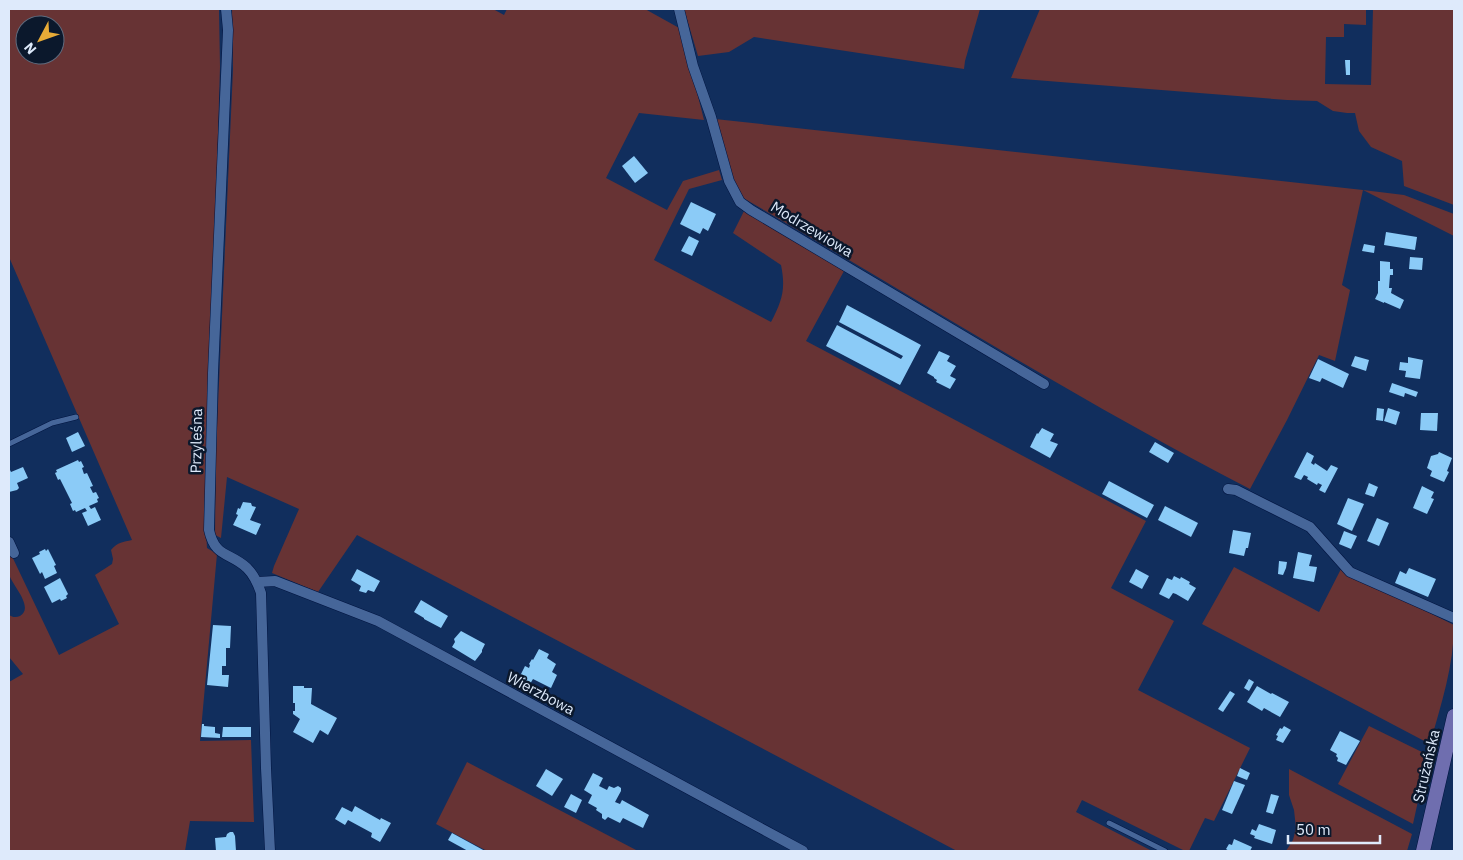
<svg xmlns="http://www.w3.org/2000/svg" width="1463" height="860" viewBox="0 0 1463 860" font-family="'IBM Plex Sans',sans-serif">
  <rect width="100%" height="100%" fill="#112e5d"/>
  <g fill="#673334" fill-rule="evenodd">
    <path d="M 9,9 L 219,9 L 220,67 L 206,530 L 207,548 L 217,554 L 200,741 L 251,740 L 254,822 L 190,821 L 185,851 L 9,851 L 9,682 L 23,674 L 9,657 L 9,615 C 12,617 16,618 20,616 C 35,607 11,584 9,574 C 7,567 9,557 9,550 L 59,655 L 119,624 L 95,575 L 112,564 L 113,559 L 111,550 C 118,542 123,542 132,540 L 9,257 ZM 25,25 L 55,25 L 55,55 L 25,55 Z"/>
    <path d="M 232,9 L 493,9 L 504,15 L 507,9 L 645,9 L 681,29 L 704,120 L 639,113 L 606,178 L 667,210 L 683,181 L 719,170 L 722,180 L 689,189 L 654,260 L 771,322 C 782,301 786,289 781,265 L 733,233 L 744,211 L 844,271 L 806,341 L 1146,521 L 1111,588 L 1174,621 L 1138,690 L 1250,748 L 1214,821 L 1205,818 L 1189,851 L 1185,851 L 1082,800 L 1076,812 L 1152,851 L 957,851 L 357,535 L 318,592 L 272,573 L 274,566 L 299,509 L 227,477 L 221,538 L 215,535 L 216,450 L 233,69 Z"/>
    <polygon points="684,9 980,9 965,61 964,69 754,37 729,52 698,56"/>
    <polygon points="1040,9 1366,9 1366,25 1344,24 1344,37 1326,37 1325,84 1371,85 1373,9 1454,9 1454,205 1404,186 1402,161 1371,147 1359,131 1355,113 1347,113 1333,111 1317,101 1287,100 1011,78"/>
    <path d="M 715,119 L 1363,190 L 1404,195 L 1454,214 L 1454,236 L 1363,190 L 1342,285 L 1350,290 L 1335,361 L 1319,355 L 1287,420 L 1250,489 C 1075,399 908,293 738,195 Z"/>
    <path d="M 1234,567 L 1319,612 L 1341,569 L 1454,625 C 1454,665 1441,705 1430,744 L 1202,624 Z"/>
    <polygon points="1369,726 1428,755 1413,824 1338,784"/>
    <polygon points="467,762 638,851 487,851 436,824"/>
    <polygon points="1289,769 1412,834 1407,851 1286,851 1293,840 1296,828 1294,810 1289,795"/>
  </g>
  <g fill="#8bcbf7">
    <polygon points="1345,60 1350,60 1350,75 1346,75"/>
    <polygon points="634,156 648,173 635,183 622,166"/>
    <polygon points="691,202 716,214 708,231 703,228 700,234 680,224"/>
    <polygon points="1386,232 1417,237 1415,250 1384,245"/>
    <polygon points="689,236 699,241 692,256 681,251"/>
    <polygon points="1364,244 1375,246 1374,253 1362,251"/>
    <polygon points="1410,257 1423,258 1422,270 1409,269"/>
    <polygon points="1380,261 1390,262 1390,269 1393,269 1393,275 1390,275 1389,288 1392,288 1391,293 1404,300 1400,309 1384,302 1384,303 1375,299 1378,293 1378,281 1380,281"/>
    <polygon points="847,305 921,345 900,385 826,346 837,325 901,359 903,356 839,322"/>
    <polygon points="939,351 950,356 947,361 956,366 950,376 956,379 950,389 936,382 937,380 934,378 934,377 927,373"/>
    <polygon points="1355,356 1369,360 1366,371 1351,366"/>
    <polygon points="1408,357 1423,360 1420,379 1405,377 1406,371 1399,370 1400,362 1408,363"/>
    <polygon points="1318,359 1349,374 1343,388 1322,378 1320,382 1309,378"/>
    <polygon points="1392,383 1418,392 1416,397 1405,393 1404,397 1389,392"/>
    <polygon points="1377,408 1384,409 1383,421 1376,420"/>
    <polygon points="1388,408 1400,412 1396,425 1384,421"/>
    <polygon points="1421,413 1438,413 1437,431 1420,430"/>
    <polygon points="1042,428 1054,434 1050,441 1058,444 1050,458 1030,447 1037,433 1038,434"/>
    <polygon points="78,432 85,446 72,452 66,438"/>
    <polygon points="1155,442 1174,453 1168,463 1149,452"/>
    <polygon points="1307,452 1314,456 1311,463 1314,465 1315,463 1327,471 1331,465 1338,468 1325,493 1319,490 1322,485 1318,483 1317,485 1307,479 1308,477 1304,475 1301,480 1294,477"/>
    <polygon points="1439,452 1452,458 1447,471 1449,472 1444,482 1430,476 1432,471 1427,468 1431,456 1438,454"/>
    <polygon points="78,460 79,462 81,461 84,467 82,468 84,474 87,473 93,486 90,487 93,493 96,492 99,498 97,499 98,502 89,506 91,509 95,507 101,520 88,526 82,513 87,511 85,508 76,512 75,510 73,511 70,504 72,503 60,479 58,480 55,473 57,472 56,470"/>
    <polygon points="23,467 28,478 17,483 19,488 17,490 9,492 9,471 10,470 11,472"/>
    <polygon points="1109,481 1154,505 1147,518 1102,494"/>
    <polygon points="1369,483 1378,487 1374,497 1365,494"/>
    <polygon points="1422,486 1434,492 1431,498 1434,499 1427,514 1413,508"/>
    <polygon points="1348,498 1364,504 1352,531 1337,524"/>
    <polygon points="243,502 251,503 252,506 256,507 250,520 261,524 256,535 233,525 238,515 236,514 238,508 240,509"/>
    <polygon points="1165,506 1198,523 1191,537 1158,520"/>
    <polygon points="1377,518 1389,523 1379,546 1367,541"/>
    <polygon points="1233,530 1251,533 1248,548 1246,548 1244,556 1229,553"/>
    <polygon points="1344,531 1357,536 1351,549 1339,544"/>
    <polygon points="45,549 46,551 48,549 56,565 54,566 57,573 45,579 42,572 40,574 32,558 40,554 39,552"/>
    <polygon points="1298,552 1312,555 1309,566 1317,567 1314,582 1293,578"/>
    <polygon points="1279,561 1287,562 1286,568 1283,575 1278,574"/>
    <polygon points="1409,568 1436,579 1428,597 1395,583 1400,571 1406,574"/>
    <polygon points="357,569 380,581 374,592 368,590 366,593 359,591 361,586 351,580"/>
    <polygon points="1136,569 1149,576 1142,589 1129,582"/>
    <polygon points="1174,576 1180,579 1181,577 1190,582 1189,584 1196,588 1188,601 1176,594 1173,593 1169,599 1159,594 1167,578 1172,580"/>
    <polygon points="60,578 68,594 66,596 67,598 61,601 60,599 52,603 44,587"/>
    <polygon points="421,600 448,616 441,628 424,619 424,618 414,612"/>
    <polygon points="213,625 231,626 230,648 226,648 226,666 222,666 222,675 229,675 228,687 207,685"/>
    <polygon points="461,631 485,644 482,650 482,652 475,661 452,647 455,642 454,639"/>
    <polygon points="539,649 549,654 547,658 556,664 552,672 557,675 551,688 533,679 530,684 519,678 525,666 529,668 530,665 529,664 532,659 533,660"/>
    <polygon points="1249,679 1254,682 1249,691 1244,688"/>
    <polygon points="293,686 304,686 304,688 312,688 311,704 337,718 328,735 320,730 313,743 293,732 300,719 293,714 293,711 295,711 295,703 293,703"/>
    <polygon points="1257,686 1271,694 1272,693 1289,702 1280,717 1264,708 1262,711 1247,702"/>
    <polygon points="1230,691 1235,694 1223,712 1218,709"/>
    <polygon points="202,724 204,724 204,726 215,727 215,733 220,734 220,738 201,737"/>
    <polygon points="1284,726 1291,730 1283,743 1276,740 1278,736 1276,735 1280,728 1282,729"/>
    <polygon points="223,727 251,727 251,737 222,737"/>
    <polygon points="1340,731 1360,741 1346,765 1337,761 1338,758 1336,756 1337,754 1330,750"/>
    <polygon points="1240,768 1250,773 1247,780 1237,776"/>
    <polygon points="546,769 563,779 552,796 536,786"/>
    <polygon points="593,773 603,778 599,786 607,790 609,786 614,788 618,786 621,788 621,791 615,802 620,804 622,800 649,815 643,828 623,818 620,823 608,817 605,820 602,818 602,814 596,810 597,808 588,803 592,795 584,790"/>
    <polygon points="1234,781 1245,785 1232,814 1222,810"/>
    <polygon points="571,794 582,800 576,813 564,807"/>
    <polygon points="1271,794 1279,796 1273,814 1266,812"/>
    <polygon points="355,806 380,820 381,818 391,823 380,842 371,837 372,833 348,820 345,825 335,819 342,807 352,812"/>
    <polygon points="1259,824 1276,830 1272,844 1254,838 1255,836 1250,834 1252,829 1256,831"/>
    <polygon points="230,832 233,832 235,836 236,851 216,851 215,838 226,837 227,834"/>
    <polygon points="452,833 485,851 468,851 448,840"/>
    <polygon points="1234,839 1252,847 1250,851 1229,851 1226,849 1229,844 1232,845"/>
  </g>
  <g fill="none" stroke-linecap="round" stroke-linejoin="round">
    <defs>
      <g id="lane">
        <polyline points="9,444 52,423 76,417"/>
        <polyline points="1109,823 1165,851"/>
      </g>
      <g id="street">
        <path d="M 226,9 L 228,30 L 213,373 L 209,530 C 215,558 230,552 247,568 C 254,575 258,584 261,593 L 266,768 L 270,851"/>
        <polyline points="679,9 693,66 711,117 729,181 740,202 751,210 1044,384"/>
        <polyline points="1228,489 1236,490 1310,527 1350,572 1454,618"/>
        <polyline points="9,542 14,553"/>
        <polyline points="258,582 275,581 378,621 803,851"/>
      </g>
      <polyline id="secondary" points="1423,851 1454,716"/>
    </defs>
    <use href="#lane" stroke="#001440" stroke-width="6"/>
    <use href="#street" stroke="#001440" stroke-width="11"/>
    <use href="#secondary" stroke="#001440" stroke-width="15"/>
    <use href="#lane" stroke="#466699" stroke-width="5"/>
    <use href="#street" stroke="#466699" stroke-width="10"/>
    <use href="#secondary" stroke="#6f6eaf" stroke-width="14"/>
  </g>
  <g text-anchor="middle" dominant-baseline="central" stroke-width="5" stroke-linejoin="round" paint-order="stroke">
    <g font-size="15" fill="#deeafb" stroke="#0b182c">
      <text transform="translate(812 229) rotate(31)">Modrzewiowa</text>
      <text transform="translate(196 441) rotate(-89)">Przyleśna</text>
      <text transform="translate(541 693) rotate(28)">Wierzbowa</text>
      <text transform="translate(1426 766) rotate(-77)">Strużańska</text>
    </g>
  </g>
  <rect width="1463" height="860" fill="none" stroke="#deeafb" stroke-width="20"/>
  <g transform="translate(40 40) rotate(229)"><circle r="24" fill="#0b182c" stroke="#5f6c7f"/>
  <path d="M0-4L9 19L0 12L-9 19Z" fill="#e8ab37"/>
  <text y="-8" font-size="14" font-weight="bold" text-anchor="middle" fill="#deeafb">N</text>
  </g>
  <path d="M1288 835v8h92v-8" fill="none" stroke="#deeafb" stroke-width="2.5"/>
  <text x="1296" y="835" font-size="15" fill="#deeafb" stroke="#0b182c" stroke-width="4" paint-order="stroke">50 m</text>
</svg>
